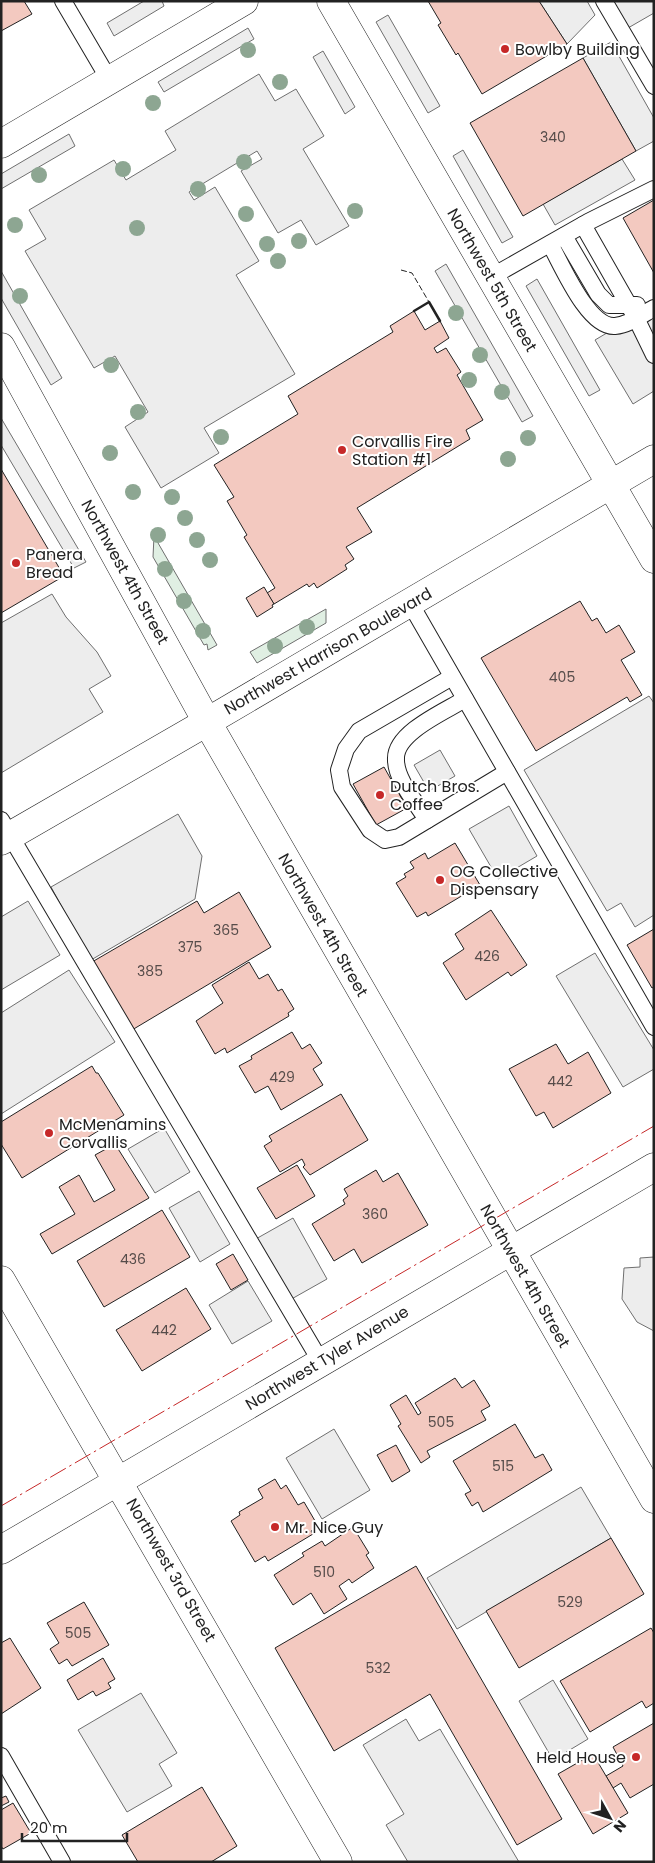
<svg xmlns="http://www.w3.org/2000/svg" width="655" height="1863" viewBox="0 0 655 1863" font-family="Poppins,sans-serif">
  <rect width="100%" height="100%" fill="#fff"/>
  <g fill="#e0efe3" stroke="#6f6f6f">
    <polygon points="154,536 217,645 208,650 207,644 204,645 153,557"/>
    <polygon points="326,609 326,623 257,663 250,652"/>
  </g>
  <g fill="#ededed" stroke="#6f6f6f">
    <polygon points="144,1 162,1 164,6 114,36 107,23"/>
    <polygon points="539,1 587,1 595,15 567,44"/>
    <polygon points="613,1 654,1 654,13 628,28"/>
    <polygon points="388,15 440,106 428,113 376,22"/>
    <polygon points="248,28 254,39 164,92 158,82"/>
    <polygon points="611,42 654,118 654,141 636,151 583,58"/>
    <polygon points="323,51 355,107 345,114 313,57"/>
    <polygon points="259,74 275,101 296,89 324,136 303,149 349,226 316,245 301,220 278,233 241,171 262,159 257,151 189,192 194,200 215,187 259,261 236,275 295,374 204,428 219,453 161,488 125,427 148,412 115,356 94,368 25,251 46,239 29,210 114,160 126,180 176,150 165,131"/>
    <polygon points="69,134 75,146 1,189 1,174"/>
    <polygon points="463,150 513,237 502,243 453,156"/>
    <polygon points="622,159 635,180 555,225 543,204"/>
    <polygon points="446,264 533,416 522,422 435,271"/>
    <polygon points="1,271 62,378 51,385 1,298"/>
    <polygon points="537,279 600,390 589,396 526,286"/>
    <polygon points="654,305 654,391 633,404 595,340"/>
    <polygon points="1,418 86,562 74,568 1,445"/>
    <polygon points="52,594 66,617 97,652 111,676 89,689 103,712 1,773 1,623"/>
    <polygon points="649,696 654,703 654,915 635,927 621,903 607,911 524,770"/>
    <polygon points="440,750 455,776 429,791 414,765"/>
    <polygon points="509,806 537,856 498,879 469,829"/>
    <polygon points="178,814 202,856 195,899 91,960 51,887"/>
    <polygon points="28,901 60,955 1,990 1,917"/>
    <polygon points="595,953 654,1050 654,1069 623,1087 556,976"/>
    <polygon points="69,970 115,1042 1,1114 1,1013"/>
    <polygon points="164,1128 190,1172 155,1193 128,1149"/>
    <polygon points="199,1191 230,1244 200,1262 169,1208"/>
    <polygon points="293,1218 327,1279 288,1301 254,1240"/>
    <polygon points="654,1257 654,1331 637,1322 622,1299 624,1268 640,1267 640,1258"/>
    <polygon points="248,1281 272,1321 232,1344 209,1305"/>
    <polygon points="334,1429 370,1490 322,1519 286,1458"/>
    <polygon points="581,1487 611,1538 457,1629 427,1578"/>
    <polygon points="553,1680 588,1739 553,1760 519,1701"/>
    <polygon points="141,1693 177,1753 159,1764 172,1786 127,1812 78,1730"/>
    <polygon points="406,1719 419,1741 440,1729 519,1862 408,1862 386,1825 404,1814 363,1745"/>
  </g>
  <g fill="#f3c9c0" stroke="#222">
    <polygon points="1,1 24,1 32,14 1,31"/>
    <polygon points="428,1 539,1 567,44 482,94 458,53 456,55 438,25 441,23"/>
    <polygon points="583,58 636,151 523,216 470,123"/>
    <polygon points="654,200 654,273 623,218"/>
    <polygon points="414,311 425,330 440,321 449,338 434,348 437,353 446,348 461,372 457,375 483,420 466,430 470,439 357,508 372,532 346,547 354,559 345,565 347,569 317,588 314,583 309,587 307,584 274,604 267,593 275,588 244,537 247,535 227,501 234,497 214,465 298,414 288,396 393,332 390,326"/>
    <polygon points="1,469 64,576 1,613"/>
    <polygon points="264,587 274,604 272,605 273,607 257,617 246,598"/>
    <polygon points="580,601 592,621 597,618 606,633 619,625 635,652 621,660 642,695 630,702 627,697 536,751 481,658"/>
    <polygon points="384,767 407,808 376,825 353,784"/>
    <polygon points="455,843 480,885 428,916 426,912 417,917 396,883 406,877 404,874 414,868 410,862 425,853 428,859"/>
    <polygon points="239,892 271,947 132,1030 92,962 197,901 204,913"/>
    <polygon points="491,910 527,965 511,976 508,972 466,1000 443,963 464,949 455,934"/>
    <polygon points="654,929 654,987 652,988 627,945"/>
    <polygon points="249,962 259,979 268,974 278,991 282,989 294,1009 288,1013 289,1016 227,1053 225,1048 215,1054 196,1021 223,1003 212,985"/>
    <polygon points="292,1032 302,1049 310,1044 322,1063 313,1069 323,1085 281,1110 268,1086 255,1093 239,1066 252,1059 251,1056"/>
    <polygon points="556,1044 568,1064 588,1052 611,1093 553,1128 544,1112 536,1116 509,1069"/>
    <polygon points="92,1066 96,1073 98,1073 124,1115 22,1178 1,1144 1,1122"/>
    <polygon points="341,1094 368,1140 310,1175 303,1167 305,1165 302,1159 280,1172 264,1146 272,1141 269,1136"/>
    <polygon points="115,1144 149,1198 52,1254 40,1234 75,1214 59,1187 79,1175 94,1202 115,1190 95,1155"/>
    <polygon points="297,1165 315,1196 276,1219 257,1188"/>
    <polygon points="376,1170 383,1182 398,1173 428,1225 362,1263 354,1249 334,1261 312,1224 345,1204 343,1200 348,1196 344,1189"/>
    <polygon points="162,1210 190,1257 104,1307 77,1261"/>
    <polygon points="233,1254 248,1280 231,1290 216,1264"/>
    <polygon points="186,1288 211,1329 142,1371 116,1330"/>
    <polygon points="455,1378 462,1388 474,1380 490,1406 481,1411 486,1420 427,1451 430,1457 421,1463 398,1426 401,1424 390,1405 406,1395 418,1415 421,1413 415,1403"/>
    <polygon points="515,1424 535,1458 543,1454 552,1470 483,1512 478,1502 472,1506 465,1494 471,1491 453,1461"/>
    <polygon points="396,1445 410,1471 392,1482 377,1455"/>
    <polygon points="275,1479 281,1489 286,1485 298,1505 304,1502 318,1526 311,1531 313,1534 268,1561 265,1556 255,1562 231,1521 240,1515 239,1512 263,1498 258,1489"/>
    <polygon points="353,1527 369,1553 366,1555 374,1568 352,1583 349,1579 339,1586 347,1599 324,1614 311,1593 293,1605 274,1575 304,1556 302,1553 322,1541 325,1546"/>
    <polygon points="611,1538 644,1594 519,1668 486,1611"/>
    <polygon points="416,1566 562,1819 517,1845 430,1694 334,1751 275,1648"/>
    <polygon points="84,1602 109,1645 72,1666 67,1659 59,1664 50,1649 59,1643 47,1623"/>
    <polygon points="651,1628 654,1633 654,1703 646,1708 642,1701 590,1732 560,1681"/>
    <polygon points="10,1638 41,1688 1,1714 1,1643"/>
    <polygon points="103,1658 115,1679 108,1683 111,1688 96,1696 93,1691 78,1700 67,1680"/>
    <polygon points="654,1723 654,1784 630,1798 621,1783 613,1788 606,1776 623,1766 613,1747"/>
    <polygon points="593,1754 628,1813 593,1834 558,1774"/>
    <polygon points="202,1787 237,1846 211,1862 138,1862 122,1835"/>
    <polygon points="6,1796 9,1802 1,1806 1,1798"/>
    <polygon points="13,1803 31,1833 3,1849 1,1846 1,1810"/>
  </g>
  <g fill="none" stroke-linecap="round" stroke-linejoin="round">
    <defs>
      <g id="lane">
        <polyline points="63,1 110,81"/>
        <polyline points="604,1 654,86"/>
        <polyline points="583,225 636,318 654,355"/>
        <polyline points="564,236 598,294 609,305 637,305"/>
        <path d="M 550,244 C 562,265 588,328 615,326 C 629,325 643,314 654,308"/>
        <polyline points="491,277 588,222 654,189"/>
        <polyline points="410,603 654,1027"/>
        <polyline points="452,677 359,731 346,749 339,770 342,787 370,830 385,840 399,837 507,772"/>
        <polyline points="1,820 321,1362"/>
        <path d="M 427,820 C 416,802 395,779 396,758 C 396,732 446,711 465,699"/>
        <polyline points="1,1756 62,1862"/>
      </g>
      <polyline id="street" points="1,1550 654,1167"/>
      <polyline id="secondary" points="331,1 654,559"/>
      <g id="primary">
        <polyline points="1,144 244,1"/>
        <polyline points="207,722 654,459"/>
      </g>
      <g id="highway">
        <polyline points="1,347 207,722 654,1499"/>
        <polyline points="1,841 207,722"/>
        <polyline points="1,1280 338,1862"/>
      </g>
    </defs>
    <use href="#lane" stroke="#222" stroke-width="18"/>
    <use href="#street" stroke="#222" stroke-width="29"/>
    <use href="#secondary" stroke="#222" stroke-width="29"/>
    <use href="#primary" stroke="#222" stroke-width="29"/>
    <use href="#highway" stroke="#222" stroke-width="29"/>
    <use href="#lane" stroke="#fff" stroke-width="16"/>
    <use href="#street" stroke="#fff" stroke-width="28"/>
    <use href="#secondary" stroke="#fff" stroke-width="28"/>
    <use href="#primary" stroke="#fff" stroke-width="28"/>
    <use href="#highway" stroke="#fff" stroke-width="28"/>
    <polyline stroke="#222" stroke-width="1" stroke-dasharray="6 2.5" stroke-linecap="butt" points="401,270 412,273 429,302"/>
    <polyline stroke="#222" stroke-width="2.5" points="414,311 429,302 440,321"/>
    <polyline stroke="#c62828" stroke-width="1" stroke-dasharray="18 4 2.5 4" stroke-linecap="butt" points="1,1506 654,1126"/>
  </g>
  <g fill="#8da692">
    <circle cx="248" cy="50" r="8"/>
    <circle cx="280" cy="82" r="8"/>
    <circle cx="153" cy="103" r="8"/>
    <circle cx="244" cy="162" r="8"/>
    <circle cx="123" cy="169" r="8"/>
    <circle cx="39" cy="175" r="8"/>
    <circle cx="198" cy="189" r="8"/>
    <circle cx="355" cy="211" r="8"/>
    <circle cx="246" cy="214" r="8"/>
    <circle cx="15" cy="225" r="8"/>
    <circle cx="137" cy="228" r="8"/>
    <circle cx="299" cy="241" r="8"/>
    <circle cx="267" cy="244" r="8"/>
    <circle cx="278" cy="261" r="8"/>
    <circle cx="20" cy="296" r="8"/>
    <circle cx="456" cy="313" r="8"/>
    <circle cx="480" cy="355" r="8"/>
    <circle cx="111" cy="365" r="8"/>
    <circle cx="469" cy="380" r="8"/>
    <circle cx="502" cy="392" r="8"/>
    <circle cx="138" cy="412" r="8"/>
    <circle cx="221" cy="437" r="8"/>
    <circle cx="528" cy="438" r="8"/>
    <circle cx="110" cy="453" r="8"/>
    <circle cx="508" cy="459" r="8"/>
    <circle cx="133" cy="492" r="8"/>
    <circle cx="172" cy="497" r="8"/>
    <circle cx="185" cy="518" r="8"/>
    <circle cx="158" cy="535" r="8"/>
    <circle cx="197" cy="540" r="8"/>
    <circle cx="210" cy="560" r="8"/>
    <circle cx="165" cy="569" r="8"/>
    <circle cx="184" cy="601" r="8"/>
    <circle cx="307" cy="627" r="8"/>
    <circle cx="203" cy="631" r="8"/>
    <circle cx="275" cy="646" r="8"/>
  </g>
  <g fill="#c62828" stroke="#fff" stroke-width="2">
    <circle cx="505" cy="49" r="5"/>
    <circle cx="342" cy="450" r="5"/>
    <circle cx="16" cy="563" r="5"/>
    <circle cx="380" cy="795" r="5"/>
    <circle cx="440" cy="880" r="5"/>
    <circle cx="49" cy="1133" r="5"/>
    <circle cx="275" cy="1527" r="5"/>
    <circle cx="636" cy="1757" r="5"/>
  </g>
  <g text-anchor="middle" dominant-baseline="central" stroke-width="4" stroke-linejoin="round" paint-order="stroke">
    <g font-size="14" fill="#564c4a">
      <text x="553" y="137">340</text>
      <text x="562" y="677">405</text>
      <text x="226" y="930">365</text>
      <text x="190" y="947">375</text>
      <text x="487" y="956">426</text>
      <text x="150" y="971">385</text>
      <text x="282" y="1077">429</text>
      <text x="560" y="1081">442</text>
      <text x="375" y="1214">360</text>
      <text x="133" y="1259">436</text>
      <text x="164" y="1330">442</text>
      <text x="441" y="1422">505</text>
      <text x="503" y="1466">515</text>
      <text x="324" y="1572">510</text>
      <text x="570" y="1602">529</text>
      <text x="78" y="1633">505</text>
      <text x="378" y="1668">532</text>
    </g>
    <g font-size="16" fill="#222" stroke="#fff" text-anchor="start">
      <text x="515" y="49">Bowlby Building</text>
      <text x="352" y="441">Corvallis Fire<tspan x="352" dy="18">Station #1</tspan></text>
      <text x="26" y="554">Panera<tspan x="26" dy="18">Bread</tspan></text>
      <text x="390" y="786">Dutch Bros.<tspan x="390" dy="18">Coffee</tspan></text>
      <text x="450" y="871">OG Collective<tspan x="450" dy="18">Dispensary</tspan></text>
      <text x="59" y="1124">McMenamins<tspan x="59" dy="18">Corvallis</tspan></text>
      <text x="285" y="1527">Mr. Nice Guy</text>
      <text x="626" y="1757" text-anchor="end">Held House</text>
    </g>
    <g font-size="16" fill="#222" stroke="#fff">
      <text transform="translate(492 280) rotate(60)">Northwest 5th Street</text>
      <text transform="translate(125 572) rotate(61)">Northwest 4th Street</text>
      <text transform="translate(328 651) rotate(-30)">Northwest Harrison Boulevard</text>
      <text transform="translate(323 925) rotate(60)">Northwest 4th Street</text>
      <text transform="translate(525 1276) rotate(60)">Northwest 4th Street</text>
      <text transform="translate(327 1358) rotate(-31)">Northwest Tyler Avenue</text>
      <text transform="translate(171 1570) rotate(60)">Northwest 3rd Street</text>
    </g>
  </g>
  <rect width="655" height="1863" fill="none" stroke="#222222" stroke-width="5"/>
  <g transform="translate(610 1818) rotate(130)" stroke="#ffffff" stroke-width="4" paint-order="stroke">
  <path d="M0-4L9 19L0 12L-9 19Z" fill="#222222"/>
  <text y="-8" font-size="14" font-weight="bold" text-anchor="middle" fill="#222222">N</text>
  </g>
  <path d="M22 1833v8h105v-8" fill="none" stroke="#222222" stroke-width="2.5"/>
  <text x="30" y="1833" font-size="15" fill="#222222" stroke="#ffffff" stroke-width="4" paint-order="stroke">20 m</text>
</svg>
